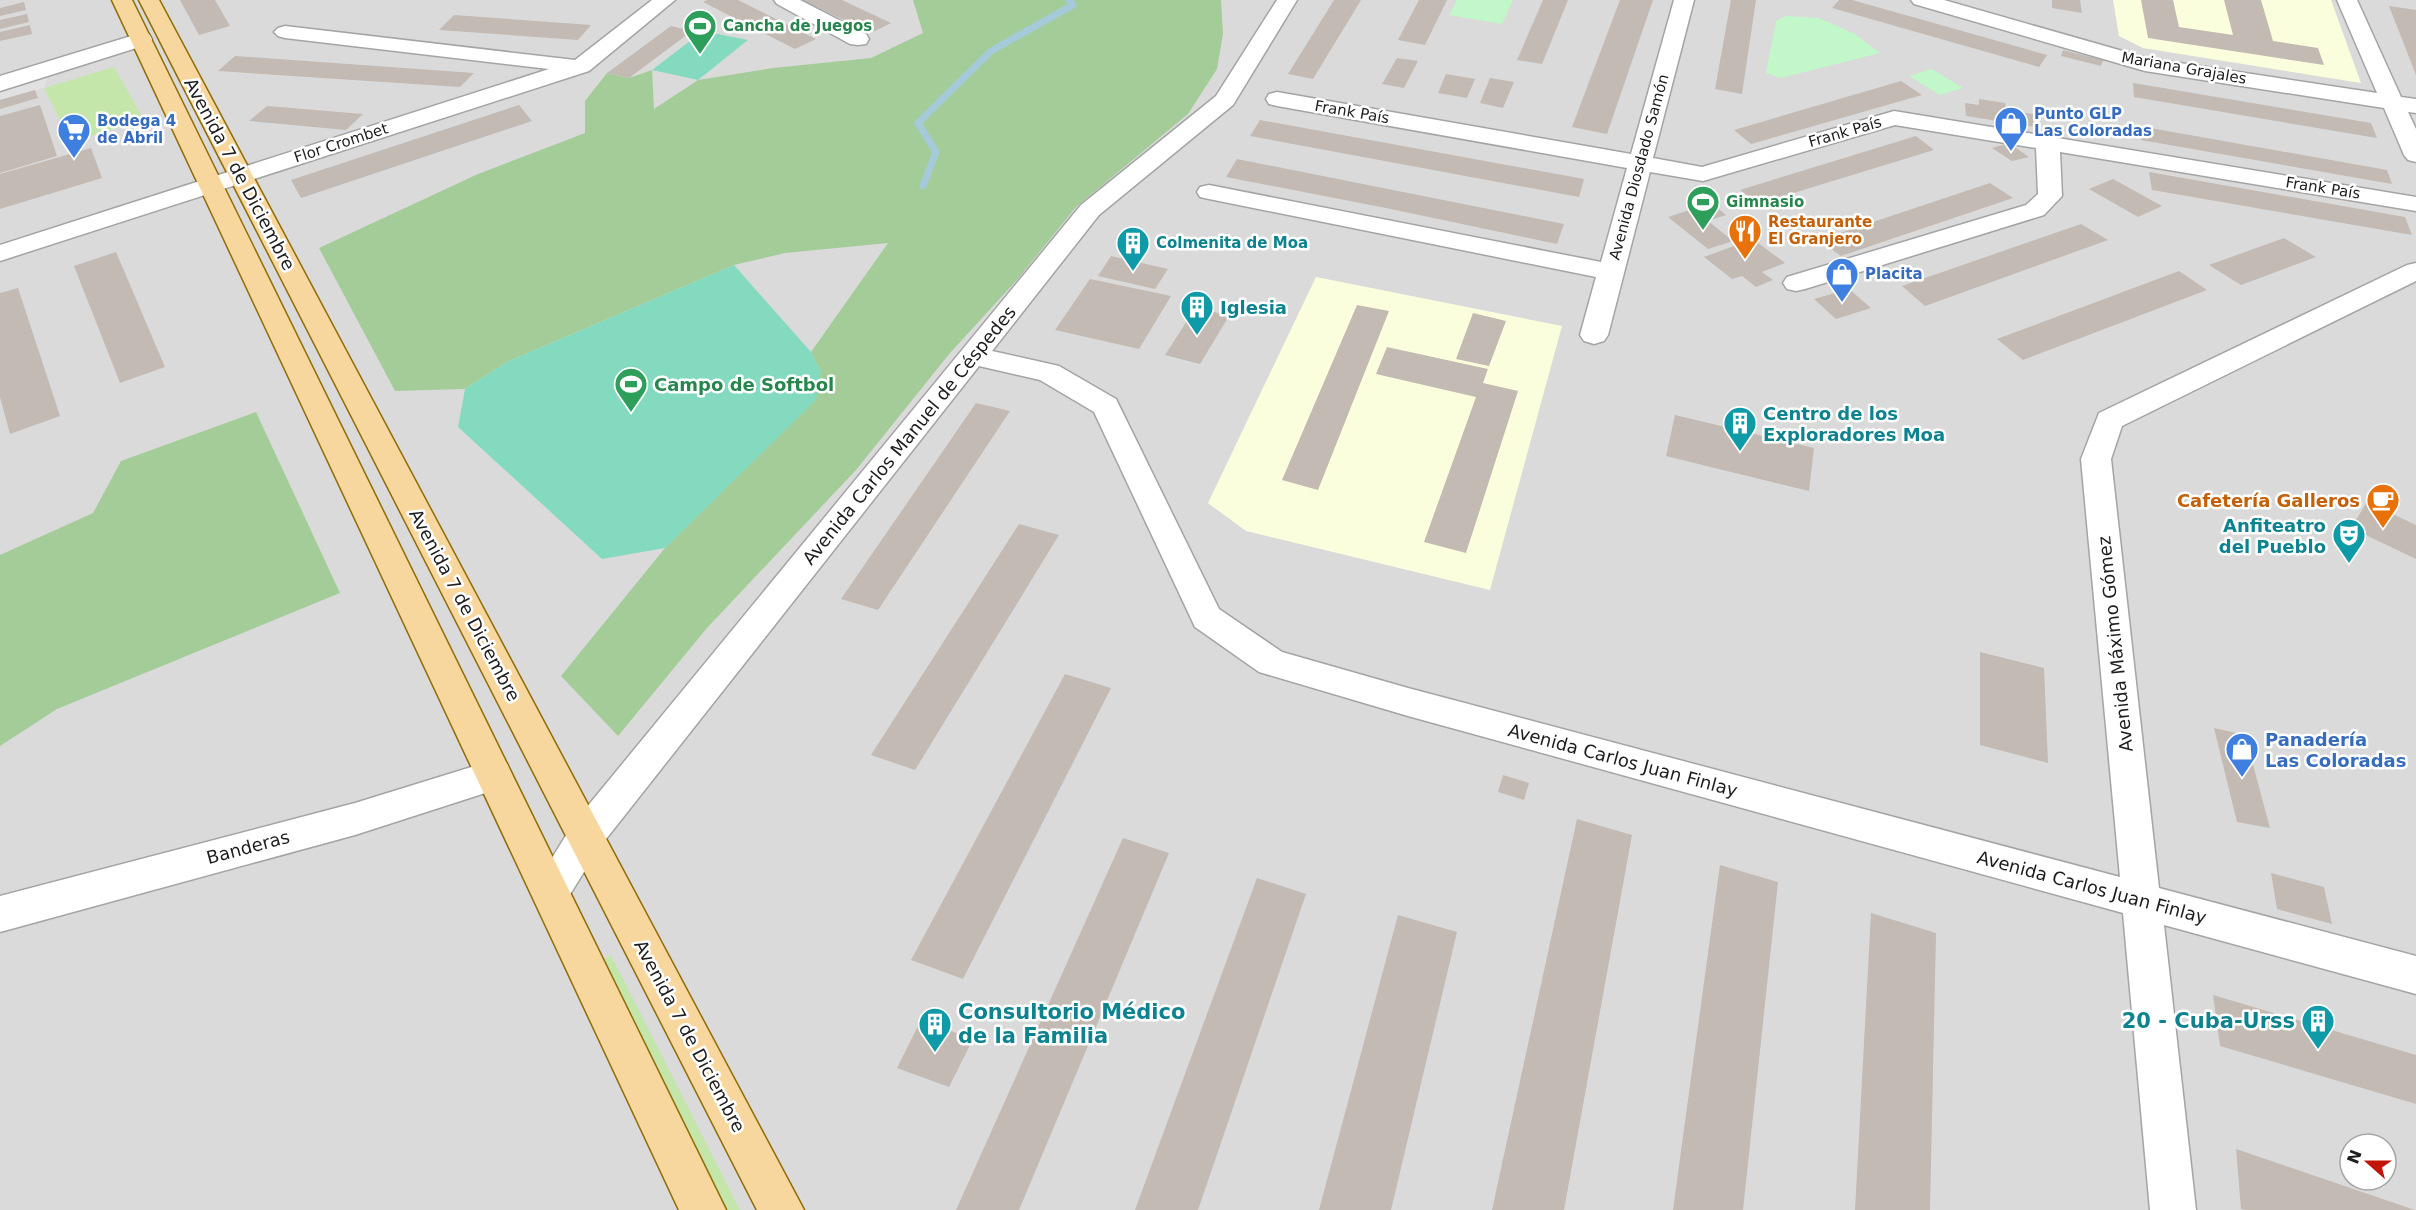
<svg xmlns="http://www.w3.org/2000/svg" width="2416" height="1210" viewBox="0 0 2416 1210" font-family="'DejaVu Sans',sans-serif">
  <rect width="100%" height="100%" fill="#eeebe3"/>
  <path fill="#dbdada" fill-rule="evenodd" d="M 0,0 L 2416,0 L 2416,1210 L 0,1210 ZM 2350,1144 L 2386,1144 L 2386,1180 L 2350,1180 Z"/>
  <g fill="#fbfedc">
    <polygon points="2113,0 2331,0 2361,83 2143,48 2119,36"/>
    <polygon points="1316,277 1562,326 1490,590 1246,531 1208,503"/>
  </g>
  <g fill="#c4e6aa">
    <polygon points="114,67 144,120 71,142 44,88"/>
    <polygon points="611,955 740,1210 714,1210 594,968"/>
  </g>
  <g fill="#a4cc99">
    <polygon points="913,0 1221,0 1223,34 1217,69 1188,114 1076,207 1016,281 950,353 856,470 707,628 618,736 561,676 665,548 821,372 811,352 888,243 785,253 734,265 507,362 465,389 395,391 319,248 478,174 585,133 585,101 607,73 629,78 652,70 654,109 698,80 773,68 871,58 923,33"/>
    <polygon points="256,412 340,593 57,709 0,746 0,555 93,513 121,461"/>
  </g>
  <g fill="#c1f7c9">
    <polygon points="1457,0 1513,0 1502,24 1449,15"/>
    <polygon points="1786,16 1819,18 1855,34 1880,53 1781,78 1766,73 1776,21"/>
    <polygon points="1932,69 1963,88 1940,95 1909,76"/>
  </g>
  <g fill="#83dabf">
    <polygon points="703,31 748,40 698,80 652,70"/>
    <polygon points="734,265 811,352 821,372 816,400 665,548 602,559 458,427 465,389 507,362"/>
  </g>
  <polygon fill="#e1e1e1" points="52,66 44,88 0,100 0,80"/>
  <g fill="none" stroke-linecap="round" stroke-linejoin="round">
    <polyline stroke="#a5cada" stroke-width="7" points="923,186 936,152 918,123 991,51 1073,5 1069,0"/>
  </g>
  <g fill="#c2bab3">
    <polygon points="180,0 215,0 230,26 199,35"/>
    <polygon points="707,0 738,0 816,39 795,49 703,2"/>
    <polygon points="802,0 842,0 891,23 871,33"/>
    <polygon points="1334,0 1361,0 1313,79 1288,74"/>
    <polygon points="1419,0 1447,0 1425,45 1398,40"/>
    <polygon points="1543,0 1568,0 1542,64 1517,60"/>
    <polygon points="1620,0 1653,0 1607,134 1572,127"/>
    <polygon points="1731,0 1756,0 1742,94 1715,89"/>
    <polygon points="1839,0 1852,0 2047,55 2039,67 1832,8"/>
    <polygon points="2052,0 2080,0 2082,13 2052,8"/>
    <polygon points="2141,0 2173,0 2179,27 2233,35 2224,0 2261,0 2273,41 2318,48 2324,65 2148,38"/>
    <polygon points="24,2 26,10 0,16 0,8"/>
    <polygon points="2389,6 2416,10 2416,75"/>
    <polygon points="27,14 29,22 0,29 0,20"/>
    <polygon points="454,15 591,25 578,40 439,30"/>
    <polygon points="30,25 32,34 0,41 0,32"/>
    <polygon points="671,26 692,31 629,78 607,73"/>
    <polygon points="2063,50 2103,60 2101,66 2061,56"/>
    <polygon points="235,56 474,73 460,87 218,71"/>
    <polygon points="1397,58 1418,61 1404,88 1382,84"/>
    <polygon points="1446,74 1475,79 1467,98 1438,93"/>
    <polygon points="1490,78 1514,82 1503,108 1480,103"/>
    <polygon points="1901,81 1922,95 1751,144 1734,130"/>
    <polygon points="2133,83 2371,123 2377,138 2134,97"/>
    <polygon points="35,90 38,98 0,109 0,100"/>
    <polygon points="1979,99 2005,103 2006,110 2033,114 2035,127 1966,116 1965,103 1979,105"/>
    <polygon points="40,105 57,156 0,173 0,116"/>
    <polygon points="519,105 532,121 301,198 291,180"/>
    <polygon points="267,106 363,114 346,130 249,121"/>
    <polygon points="1260,120 1584,179 1579,197 1250,136"/>
    <polygon points="2139,126 2387,170 2392,184 2141,140"/>
    <polygon points="1916,136 1934,150 1758,204 1740,190"/>
    <polygon points="2009,143 2029,157 2012,161 1992,148"/>
    <polygon points="91,148 102,178 0,209 0,174"/>
    <polygon points="1237,159 1564,224 1557,244 1386,208 1226,177"/>
    <polygon points="2149,172 2405,217 2412,235 2152,190"/>
    <polygon points="2113,179 2162,206 2138,217 2089,189"/>
    <polygon points="1990,183 2013,198 1841,256 1819,240"/>
    <polygon points="1711,203 1726,215 1708,221 1733,241 1708,249 1668,217"/>
    <polygon points="2081,224 2108,240 1925,306 1902,286"/>
    <polygon points="2284,238 2316,257 2241,285 2209,265"/>
    <polygon points="1753,239 1785,263 1762,272 1773,280 1756,287 1742,276 1732,279 1704,257"/>
    <polygon points="116,252 165,367 120,383 74,266"/>
    <polygon points="1111,256 1168,269 1155,289 1098,276"/>
    <polygon points="2179,271 2207,290 2023,360 1997,339"/>
    <polygon points="1090,279 1171,296 1139,349 1055,330"/>
    <polygon points="18,288 60,416 10,434 0,397 0,293"/>
    <polygon points="1849,289 1871,308 1836,319 1814,299"/>
    <polygon points="1357,305 1389,311 1318,490 1282,480"/>
    <polygon points="1196,307 1229,316 1200,364 1165,355"/>
    <polygon points="1473,313 1506,321 1489,366 1456,359"/>
    <polygon points="1387,347 1488,369 1483,383 1518,391 1466,553 1424,542 1476,397 1376,374"/>
    <polygon points="976,403 1010,411 878,610 841,599"/>
    <polygon points="1675,415 1814,448 1809,491 1666,456"/>
    <polygon points="2367,502 2416,525 2416,559 2351,528"/>
    <polygon points="1019,524 1059,535 915,770 871,755"/>
    <polygon points="1980,652 2044,668 2048,763 1980,745"/>
    <polygon points="1065,674 1111,688 963,979 911,960"/>
    <polygon points="2214,728 2245,735 2270,828 2237,822"/>
    <polygon points="1503,775 1529,783 1524,800 1498,792"/>
    <polygon points="1577,819 1632,835 1564,1210 1492,1210"/>
    <polygon points="1123,838 1169,853 1019,1210 956,1210"/>
    <polygon points="1720,865 1778,882 1743,1210 1673,1210"/>
    <polygon points="2271,873 2324,887 2332,924 2277,909"/>
    <polygon points="1257,878 1306,894 1198,1210 1135,1210"/>
    <polygon points="1871,913 1936,933 1930,1210 1855,1210"/>
    <polygon points="1398,915 1457,932 1391,1210 1319,1210"/>
    <polygon points="2213,995 2416,1055 2416,1104 2220,1046"/>
    <polygon points="921,1020 973,1039 949,1087 897,1068"/>
    <polygon points="2236,1149 2415,1210 2245,1210 2241,1209"/>
  </g>
  <g fill="none" stroke-linecap="round" stroke-linejoin="round">
    <defs>
      <g id="minor">
        <polygon points="652,0 675,0 589,71 0,261 0,245 549,69 285,38 278,36 274,32 278,28 285,26 575,60"/>
        <polygon points="774,0 800,0 866,34 869,39 866,44 858,45 850,44 777,4"/>
        <polygon points="1277,0 1297,0 1233,105 1099,215 992,351 1059,366 1116,399 1219,609 1282,652 1408,688 2120,877 2081,459 2099,413 2407,265 2416,263 2416,281 2122,426 2111,459 2159,888 2416,956 2416,994 2164,925 2196,1210 2150,1210 2123,913 1408,716 1259,672 1195,627 1094,412 1040,380 979,366 599,848 564,904 550,910 536,904 531,892 573,824 1081,205 1216,96"/>
        <polygon points="1674,0 1694,0 1653,158 1702,167 1894,111 2416,197 2416,211 2060,152 2062,196 2044,215 1805,289 1796,291 1787,289 1783,283 1787,277 2026,205 2038,194 2036,148 1895,125 1703,181 1650,172 1608,335 1604,341 1594,344 1584,341 1580,335 1596,277 1209,199 1200,197 1197,192 1200,187 1209,185 1601,262 1627,168 1277,106 1269,104 1266,99 1269,94 1277,92 1631,154"/>
        <polygon points="1911,0 1944,0 2147,58 2377,93 2337,0 2357,0 2401,97 2416,99 2416,113 2408,112 2416,129 2416,162 2408,160 2404,155 2384,108 2145,71 1914,4"/>
        <polygon points="141,33 149,34 152,39 149,44 0,91 0,76"/>
        <polygon points="494,760 507,764 512,775 507,786 355,835 0,932 0,896 355,803"/>
      </g>
      <g id="major">
        <polygon points="112,0 132,0 726,1210 679,1210"/>
        <polygon points="139,0 159,0 804,1210 757,1210"/>
      </g>
    </defs>
    <use href="#minor" stroke="#a4a4a4" stroke-width="3"/>
    <use href="#major" stroke="#906c06" stroke-width="3"/>
    <use href="#minor" fill="#fff" fill-rule="evenodd"/>
    <use href="#major" fill="#f8d79e" fill-rule="evenodd"/>
  </g>
  <defs>
    <symbol id="stadium-pin" viewBox="-11 -11 22 30"><path d="M0 17L-7.5 6A9.5 9.5 0 1 1 7.5 6Z" fill="#2e9e5b" stroke="#fff"/><path d="M0-5a6.5 5 0 1 0 0 10a6.5 5 0 1 0 0-10ZM-3.5-1.8h7v3.6h-7Z" fill="#fff"/></symbol>
    <symbol id="shop-pin" viewBox="-11 -11 22 30"><path d="M0 17L-7.5 6A9.5 9.5 0 1 1 7.5 6Z" fill="#3f7fe0" stroke="#fff"/><path d="M-5-2.5h2.3a2.7 3.5 0 0 1 5.4 0H5L5.5 6h-11ZM-1.5-2.5h3a1.5 2.3 0 0 0-3 0Z" fill="#fff"/></symbol>
    <symbol id="supermarket-pin" viewBox="-11 -11 22 30"><path d="M0 17L-7.5 6A9.5 9.5 0 1 1 7.5 6Z" fill="#3f7fe0" stroke="#fff"/><path d="M-6-5.5h2.5l.6 2H6L4.5 2H-2.5L-4.4-4H-6ZM-1.5 3.2a1.3 1.3 0 1 0 .1 0ZM3 3.2a1.3 1.3 0 1 0 .1 0Z" fill="#fff"/></symbol>
    <symbol id="restaurant-pin" viewBox="-11 -11 22 30"><path d="M0 17L-7.5 6A9.5 9.5 0 1 1 7.5 6Z" fill="#e8710a" stroke="#fff"/><path d="M-5-6h1v4h1v-4h1v4h1v-4h1v5L-1.5 .5V6h-2V.5L-5-1ZM5-6V6H3V1.5H1.5Q1.5-4 5-6Z" fill="#fff"/></symbol>
    <symbol id="building-pin" viewBox="-11 -11 22 30"><path d="M0 17L-7.5 6A9.5 9.5 0 1 1 7.5 6Z" fill="#0f9aa8" stroke="#fff"/><path d="M-4-6H4V6H1V3H-1V6H-4ZM-2.5-4.3h1.7v1.8h-1.7ZM.8-4.3h1.7v1.8H.8ZM-2.5-1h1.7V.8h-1.7ZM.8-1h1.7V.8H.8Z" fill="#fff"/></symbol>
    <symbol id="cafe-pin" viewBox="-11 -11 22 30"><path d="M0 17L-7.5 6A9.5 9.5 0 1 1 7.5 6Z" fill="#e8710a" stroke="#fff"/><path d="M-5.5-4.5H6V0H3Q3 3.5 0 3.5H-2.5Q-5.5 3.5-5.5 0ZM3-3.2v2h1.7v-2ZM-6 4.5H4V6H-6Z" fill="#fff"/></symbol>
    <symbol id="theatre-pin" viewBox="-11 -11 22 30"><path d="M0 17L-7.5 6A9.5 9.5 0 1 1 7.5 6Z" fill="#0f9aa8" stroke="#fff"/><path d="M-5-5.5Q0-4 5-5.5V0Q5 5 0 6Q-5 5-5 0ZM-3.3-2.5H-1v1.5H-3.3ZM1-2.5H3.3v1.5H1ZM-2.8 1Q0 5.5 2.8 1Z" fill="#fff"/></symbol>
  </defs>
  <g fill-rule="evenodd">
    <use href="#stadium-pin" x="681" y="7" width="38" height="52"/>
    <use href="#shop-pin" x="1992" y="104" width="38" height="52"/>
    <use href="#supermarket-pin" x="55" y="111" width="38" height="52"/>
    <use href="#stadium-pin" x="1684" y="183" width="38" height="52"/>
    <use href="#restaurant-pin" x="1726" y="212" width="38" height="52"/>
    <use href="#building-pin" x="1114" y="224" width="38" height="52"/>
    <use href="#shop-pin" x="1823" y="255" width="38" height="52"/>
    <use href="#building-pin" x="1178" y="288" width="38" height="52"/>
    <use href="#stadium-pin" x="612" y="365" width="38" height="52"/>
    <use href="#building-pin" x="1721" y="404" width="38" height="52"/>
    <use href="#cafe-pin" x="2364" y="481" width="38" height="52"/>
    <use href="#theatre-pin" x="2330" y="516" width="38" height="52"/>
    <use href="#shop-pin" x="2223" y="730" width="38" height="52"/>
    <use href="#building-pin" x="2299" y="1002" width="38" height="52"/>
    <use href="#building-pin" x="916" y="1005" width="38" height="52"/>
  </g>
  <g text-anchor="middle" dominant-baseline="central" stroke-width="5" stroke-linejoin="round" paint-order="stroke">
    <g font-size="15" font-weight="bold" fill="#27864d" stroke="#fff" text-anchor="start">
      <text x="723" y="26">Cancha de Juegos</text>
      <text x="1726" y="202">Gimnasio</text>
    </g>
    <g font-size="15" fill="#1d1d1d" stroke="#fff">
      <text transform="translate(2184 68) rotate(10)">Mariana Grajales</text>
      <text transform="translate(1352 112) rotate(10)">Frank País</text>
      <text transform="translate(1845 132) rotate(-16)">Frank País</text>
      <text transform="translate(341 143) rotate(-18)">Flor Crombet</text>
      <text transform="translate(1639 167) rotate(-75)">Avenida Diosdado Samón</text>
      <text transform="translate(2323 188) rotate(9)">Frank País</text>
    </g>
    <g font-size="15" font-weight="bold" fill="#366cbe" stroke="#fff" text-anchor="start">
      <text x="2034" y="114">Punto GLP<tspan x="2034" dy="17">Las Coloradas</tspan></text>
      <text x="97" y="121">Bodega 4<tspan x="97" dy="17">de Abril</tspan></text>
      <text x="1865" y="274">Placita</text>
    </g>
    <g font-size="15" font-weight="bold" fill="#c56008" stroke="#fff" text-anchor="start">
      <text x="1768" y="222">Restaurante<tspan x="1768" dy="17">El Granjero</tspan></text>
    </g>
    <g font-size="15" font-weight="bold" fill="#0d838f" stroke="#fff" text-anchor="start">
      <text x="1156" y="243">Colmenita de Moa</text>
    </g>
    <g font-size="18" fill="#1d1d1d" stroke="#fff">
      <text transform="translate(240 174) rotate(62)">Avenida 7 de Diciembre</text>
      <text transform="translate(909 435) rotate(-51)">Avenida Carlos Manuel de Céspedes</text>
      <text transform="translate(465 605) rotate(62)">Avenida 7 de Diciembre</text>
      <text transform="translate(2115 644) rotate(-96)">Avenida Máximo Gómez</text>
      <text transform="translate(1623 760) rotate(15)">Avenida Carlos Juan Finlay</text>
      <text transform="translate(248 847) rotate(-15)">Banderas</text>
      <text transform="translate(2092 887) rotate(15)">Avenida Carlos Juan Finlay</text>
      <text transform="translate(690 1036) rotate(62)">Avenida 7 de Diciembre</text>
    </g>
    <g font-size="18" font-weight="bold" fill="#0d838f" stroke="#fff" text-anchor="start">
      <text x="1220" y="307">Iglesia</text>
      <text x="1763" y="413">Centro de los<tspan x="1763" dy="21">Exploradores Moa</tspan></text>
      <text x="2326" y="525" text-anchor="end">Anfiteatro<tspan x="2326" dy="21">del Pueblo</tspan></text>
    </g>
    <g font-size="18" font-weight="bold" fill="#27864d" stroke="#fff" text-anchor="start">
      <text x="654" y="384">Campo de Softbol</text>
    </g>
    <g font-size="18" font-weight="bold" fill="#c56008" stroke="#fff" text-anchor="end">
      <text x="2360" y="500">Cafetería Galleros</text>
    </g>
    <g font-size="18" font-weight="bold" fill="#366cbe" stroke="#fff" text-anchor="start">
      <text x="2265" y="739">Panadería<tspan x="2265" dy="21">Las Coloradas</tspan></text>
    </g>
    <g font-size="21" font-weight="bold" fill="#0d838f" stroke="#fff" text-anchor="start">
      <text x="958" y="1012">Consultorio Médico<tspan x="958" dy="24">de la Familia</tspan></text>
      <text x="2295" y="1021" text-anchor="end">20 - Cuba-Urss</text>
    </g>
  </g>
  <g transform="translate(2368 1162) rotate(291)"><circle r="28" fill="#ffffff" stroke="#a5a5a5" stroke-width="1.5"/>
  <path d="M0-4.5L10 22L0 15L-10 22Z" fill="#c21508"/>
  <text y="-9" font-size="16" font-weight="bold" text-anchor="middle" fill="#1d1d1d">N</text>
  </g>
</svg>
